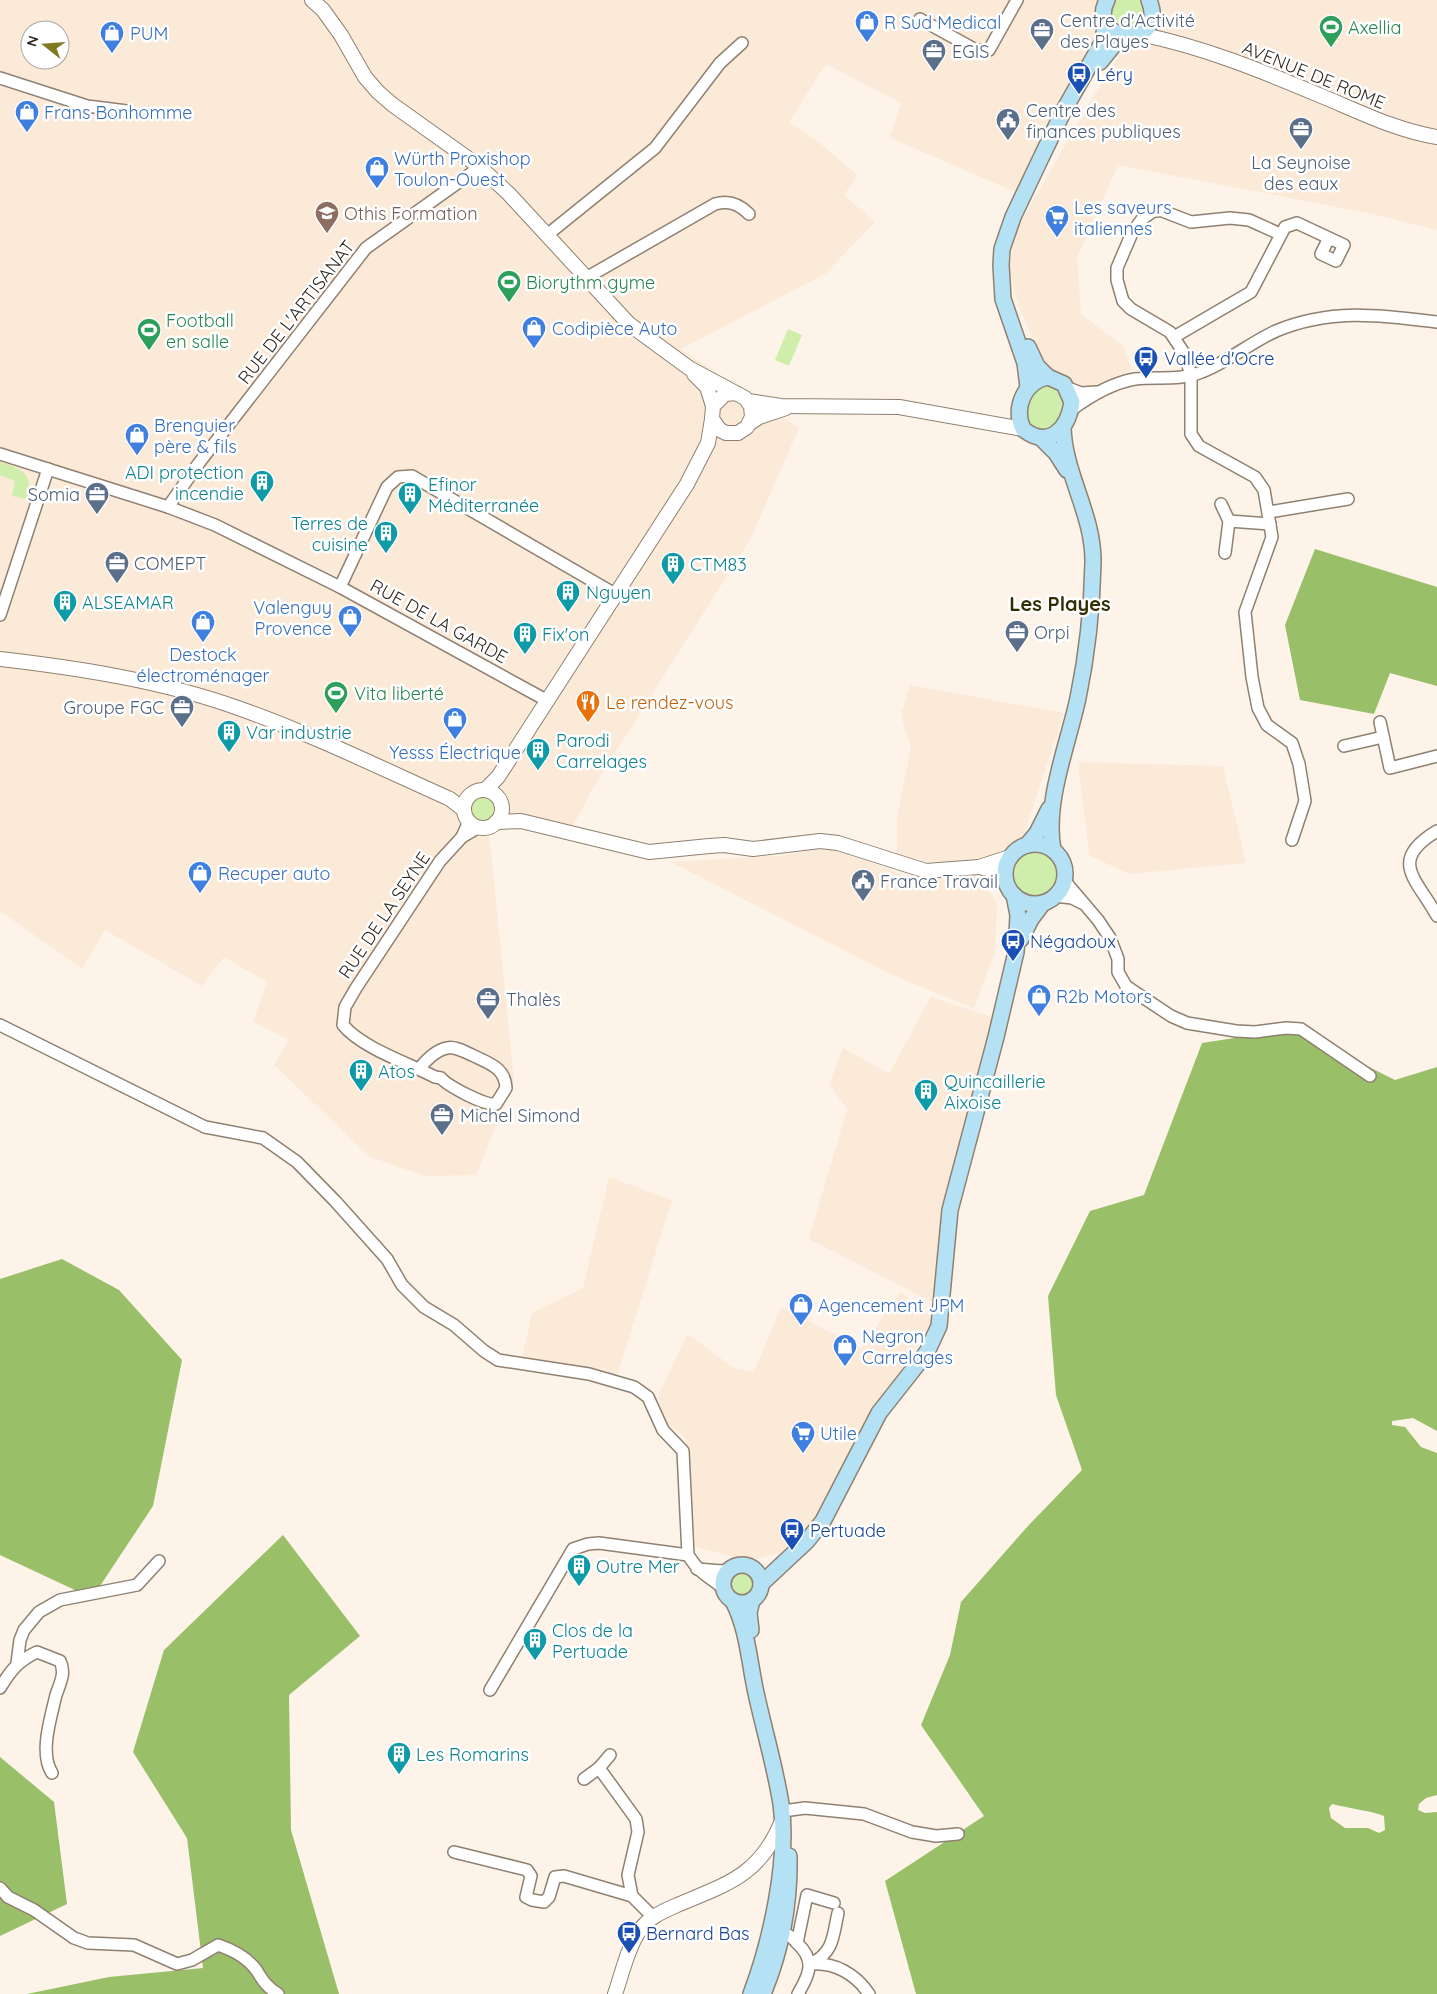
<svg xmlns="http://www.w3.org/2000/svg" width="1437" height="1994" viewBox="0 0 1437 1994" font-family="Quicksand,sans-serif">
  <rect width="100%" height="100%" fill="#fdf3e9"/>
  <g fill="#fcead8" fill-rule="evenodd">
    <path d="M 0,0 L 1120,0 L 1086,52 L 1018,193 L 890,138 L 901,103 L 826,64 L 789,122 L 821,144 L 857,175 L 844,195 L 875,222 L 825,274 L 681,349 L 799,428 L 751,538 L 596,783 L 566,838 L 506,826 L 489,832 L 514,1081 L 476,1175 L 426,1176 L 370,1157 L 274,1065 L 289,1040 L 253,1022 L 267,982 L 224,957 L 202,986 L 105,930 L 82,969 L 0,911 ZM 30,30 L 60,30 L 60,60 L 30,60 Z"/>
    <polygon points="1156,0 1437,0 1437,230 1373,214 1118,165 1077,258 1081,314 1123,346 1132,370 1092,386 1074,385 1044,362 1020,310 1008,269 1019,225 1100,85 1124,49 1142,42 1158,20"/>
    <polygon points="910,685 1064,713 1024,834 995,856 937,864 897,854 897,818 911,748 901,715"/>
    <polygon points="1078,762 1223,766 1246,863 1129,874 1089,855"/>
    <polygon points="831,847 904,875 979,876 997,903 995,952 974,1008 892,975 671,862 776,856"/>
    <polygon points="931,997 994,1018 934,1303 809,1239 847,1109 829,1084 843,1048 889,1074"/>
    <polygon points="609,1177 672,1200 617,1376 522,1358 532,1313 583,1288"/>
    <polygon points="901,1292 933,1319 866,1425 809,1528 779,1553 749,1561 696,1547 686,1438 664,1421 658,1395 688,1334 734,1368 754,1372 781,1307 861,1348"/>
  </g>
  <g fill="#cfeeac">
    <polygon points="1107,0 1149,0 1150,23 1118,35 1106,2"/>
    <polygon points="788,329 802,335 789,366 775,360"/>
    <polygon points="1035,381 1068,388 1063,427 1034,435 1020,408"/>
    <path d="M 0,462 C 22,469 34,473 27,499 L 12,496 L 15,481 L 0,475 Z"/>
    <circle cx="483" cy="809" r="18"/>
    <circle cx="1035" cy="874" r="30"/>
    <circle cx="742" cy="1584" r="19"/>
  </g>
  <g fill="#99bf68" fill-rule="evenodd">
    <polygon points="1315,549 1437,587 1437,686 1390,673 1374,714 1300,700 1285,625"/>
    <path d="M 1293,1029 L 1395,1080 L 1437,1067 L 1437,1431 L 1413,1418 L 1392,1421 L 1392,1425 L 1405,1427 L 1421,1447 L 1437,1453 L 1437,1795 L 1426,1798 L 1419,1804 L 1418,1810 L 1425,1813 L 1437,1812 L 1437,1994 L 916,1994 L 885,1881 L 984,1816 L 921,1725 L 950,1655 L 961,1602 L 1028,1526 L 1082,1470 L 1056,1395 L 1048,1296 L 1090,1211 L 1144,1195 L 1202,1043 ZM 1332,1804 C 1347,1808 1372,1811 1384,1816 L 1385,1830 L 1379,1833 L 1368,1828 L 1345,1828 L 1331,1818 L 1329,1808 Z"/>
    <polygon points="62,1259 119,1290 182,1360 153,1506 92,1598 0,1555 0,1279"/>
    <polygon points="283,1535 360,1636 289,1695 291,1830 339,1994 27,1994 109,1977 203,1968 187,1838 133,1752 164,1650"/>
    <polygon points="0,1757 54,1802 67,1904 0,1936"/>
  </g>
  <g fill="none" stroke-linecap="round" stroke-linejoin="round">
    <defs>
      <g id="minor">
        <polyline points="920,19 976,50 989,50 1017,0"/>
        <polyline points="0,78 87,106 127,111"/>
        <polyline points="1280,234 1249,220 1230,218 1191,222 1160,210 1152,212 1142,219 1132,233 1117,268 1117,280 1123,301 1131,309 1170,332 1184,353 1191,375 1191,434 1199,446 1255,477 1264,490 1272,537 1245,612 1252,677 1258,708 1267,725 1292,743 1299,764 1305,801 1292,840"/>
        <polyline points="547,235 655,148 720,63 742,43"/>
        <path d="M 586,278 L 715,204 C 729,200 739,204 749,214"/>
        <polyline points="1174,337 1251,292 1285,227 1297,223 1344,245 1336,261 1321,254 1329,238"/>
        <polyline points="1068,388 1081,393 1096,392"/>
        <path d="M 1071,410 C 1090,396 1111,383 1135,379 C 1157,376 1178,381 1199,373 C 1227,363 1249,343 1276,331 C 1331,308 1380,315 1437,322"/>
        <polyline points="0,454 168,507 215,525 340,587 546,700"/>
        <polyline points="1221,504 1229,521 1225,553"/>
        <polyline points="168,507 199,463 366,248 480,167"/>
        <polyline points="1269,512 1348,499"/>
        <polyline points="1229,521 1270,524"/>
        <polyline points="340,587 387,487 398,477 412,476 615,594"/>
        <polyline points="0,615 48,469"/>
        <polyline points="1380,722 1390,768 1437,756"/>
        <polyline points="1344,746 1383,737"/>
        <polyline points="469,821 462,837 479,827"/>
        <path d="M 1437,831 C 1387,861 1417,879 1437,916"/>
        <polyline points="1064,880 1098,920 1110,938 1118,959 1118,972 1126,986 1171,1016 1187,1023 1236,1031 1255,1032 1286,1028 1301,1029 1370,1076"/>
        <polyline points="1055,896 1072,898 1082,903"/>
        <path d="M 0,1025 L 205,1127 L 263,1138 L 297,1162 L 336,1202 L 387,1259 L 402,1285 L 424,1307 L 454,1325 L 484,1351 L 498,1360 L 589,1374 L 634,1387 L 648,1397 L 663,1430 L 683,1451 L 688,1555 C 700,1574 707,1575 723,1588"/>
        <path d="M 419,1069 C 425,1061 436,1050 447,1048 C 455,1046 465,1052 472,1055 C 488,1063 505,1067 506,1088 L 496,1104 C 485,1106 448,1086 441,1078 L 435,1077 C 408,1063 362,1048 343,1025 L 345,1007 L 356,988 L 440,861 L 462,837"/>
        <polyline points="697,1569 722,1571 729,1569"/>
        <polyline points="17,1663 20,1640 24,1630 39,1612 60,1600 137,1585 159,1561"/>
        <path d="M 0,1688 C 11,1670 18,1661 37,1652 L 60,1661 C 66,1673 60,1683 56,1695 C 51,1717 39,1753 52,1773"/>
        <polyline points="490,1690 573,1549 588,1544 599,1543 688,1555"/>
        <polyline points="599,1768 636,1819 638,1832 628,1875 632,1896"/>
        <polyline points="584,1779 599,1768 610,1755"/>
        <polyline points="783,1811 805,1808 864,1814 912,1832 936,1836 958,1834"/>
        <polyline points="454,1852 527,1870 531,1876 526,1897 532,1900 544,1902 549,1897 555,1877 564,1876 632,1896 654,1918"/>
        <path d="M 0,1888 L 8,1897 L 34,1910 L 74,1938 L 88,1943 L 134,1945 L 177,1964 L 192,1960 L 218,1945 C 233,1950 248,1958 257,1971 C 263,1981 267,1987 278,1994"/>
        <path d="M 782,1932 C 788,1934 794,1939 798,1944 C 816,1961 809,1975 798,1994"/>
        <polyline points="797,1943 807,1895 834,1903"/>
        <path d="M 812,1963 C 834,1952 833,1935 838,1913"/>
        <path d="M 811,1964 C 834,1962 856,1974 869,1994"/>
      </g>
      <g id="tertiary">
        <polyline points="312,0 323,10 341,35 365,77 378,92 393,105 480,167 509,194 629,324 689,368 745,398 751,406 752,417 747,427 738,433 726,433 720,430 712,419 713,406 725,394 736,393"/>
        <path d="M 1139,34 C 1201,46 1262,71 1319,95 C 1358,111 1395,130 1437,137"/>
        <polyline points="694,374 707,387 713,406"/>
        <polyline points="748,401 781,406 899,407 1023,429"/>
        <polyline points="750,423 759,417 786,408"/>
        <path d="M 0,659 C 78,668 163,681 238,708 C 309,733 381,768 450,799 L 464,810"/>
        <polyline points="485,790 498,777 687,484 708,443 712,419"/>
        <circle cx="483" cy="809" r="19"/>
        <polyline points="496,822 521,821 649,852 709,846 724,845 753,849 820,841 838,843 926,871 979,867 1010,857"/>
        <polyline points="979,867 992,870 1005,878"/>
        <path d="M 615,1994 C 622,1974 627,1950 638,1933 C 646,1919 661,1912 675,1906 C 726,1884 759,1877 782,1821"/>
      </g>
      <g id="secondary">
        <path d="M 1107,0 C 1085,44 1169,50 1149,0"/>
        <polyline points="1100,62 1113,46 1127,37"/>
        <polyline points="1028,347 1037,366 1048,377"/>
        <path d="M 1048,377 L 1064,384 L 1072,402 C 1068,429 1049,450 1023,429 C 1013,407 1025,381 1048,377 Z"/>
        <polyline points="1028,387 1025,363 1003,299 1001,265 1002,249 1013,217 1039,162 1064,110 1102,43 1106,23"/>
        <polyline points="1041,438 1056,453 1067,470"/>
        <circle cx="1035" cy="874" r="30"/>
        <polyline points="1027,845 1037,833 1049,809"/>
        <path d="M 1053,850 C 1044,802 1068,745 1078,698 C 1087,655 1092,607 1093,563 C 1094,515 1064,474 1063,427"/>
        <polyline points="1021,939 1031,919 1043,903"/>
        <circle cx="742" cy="1584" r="19"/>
        <polyline points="761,1584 807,1541 823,1521 879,1413 927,1352 939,1326 950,1210 996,1037 1016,952 1018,915 1014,895"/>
        <path d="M 733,1601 C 748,1630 749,1662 756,1693 C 764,1730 775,1766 781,1804 C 789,1860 771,1941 751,1994"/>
        <polyline points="751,1630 749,1613 752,1600"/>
        <path d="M 763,1994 C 781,1951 790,1903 789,1856"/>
      </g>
    </defs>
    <use href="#minor" stroke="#8f8071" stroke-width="14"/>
    <use href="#tertiary" stroke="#8f8071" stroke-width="16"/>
    <use href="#secondary" stroke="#8f8071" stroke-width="18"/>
    <use href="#minor" stroke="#fff" stroke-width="11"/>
    <use href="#tertiary" stroke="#fff" stroke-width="14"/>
    <use href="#secondary" stroke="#b5e1f4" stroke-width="15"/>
  </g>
  <defs>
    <symbol id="shop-pin" viewBox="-11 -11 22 30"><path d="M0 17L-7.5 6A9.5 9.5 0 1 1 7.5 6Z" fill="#3f7fe0" stroke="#fff"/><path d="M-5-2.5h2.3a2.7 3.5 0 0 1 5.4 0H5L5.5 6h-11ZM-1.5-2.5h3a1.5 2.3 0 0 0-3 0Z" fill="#fff"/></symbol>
    <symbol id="stadium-pin" viewBox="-11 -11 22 30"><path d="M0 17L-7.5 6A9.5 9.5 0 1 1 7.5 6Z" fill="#2e9e5b" stroke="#fff"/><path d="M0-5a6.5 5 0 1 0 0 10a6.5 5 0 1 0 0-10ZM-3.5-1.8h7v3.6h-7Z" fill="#fff"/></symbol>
    <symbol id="office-pin" viewBox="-11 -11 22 30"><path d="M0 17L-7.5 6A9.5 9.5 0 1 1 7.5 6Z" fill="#5c6f8a" stroke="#fff"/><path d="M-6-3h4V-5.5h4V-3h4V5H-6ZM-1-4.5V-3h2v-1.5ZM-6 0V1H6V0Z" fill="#fff"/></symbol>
    <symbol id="bus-pin" viewBox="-11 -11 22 30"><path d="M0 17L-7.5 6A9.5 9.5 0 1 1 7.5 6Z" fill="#1a4fb4" stroke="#fff"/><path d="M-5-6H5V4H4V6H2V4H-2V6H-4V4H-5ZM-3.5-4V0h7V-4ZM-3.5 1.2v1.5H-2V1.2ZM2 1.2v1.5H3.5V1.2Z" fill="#fff"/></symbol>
    <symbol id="civic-pin" viewBox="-11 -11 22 30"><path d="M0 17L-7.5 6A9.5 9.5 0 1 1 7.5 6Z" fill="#5c6f8a" stroke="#fff"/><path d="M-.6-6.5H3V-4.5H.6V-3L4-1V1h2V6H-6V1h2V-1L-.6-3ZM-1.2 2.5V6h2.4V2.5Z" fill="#fff"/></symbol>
    <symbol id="university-pin" viewBox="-11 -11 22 30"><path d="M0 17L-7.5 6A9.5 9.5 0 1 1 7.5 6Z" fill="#8d6e63" stroke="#fff"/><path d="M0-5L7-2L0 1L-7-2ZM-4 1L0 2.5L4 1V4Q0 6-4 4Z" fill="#fff"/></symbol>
    <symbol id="supermarket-pin" viewBox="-11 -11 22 30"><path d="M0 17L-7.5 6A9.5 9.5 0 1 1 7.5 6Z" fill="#3f7fe0" stroke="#fff"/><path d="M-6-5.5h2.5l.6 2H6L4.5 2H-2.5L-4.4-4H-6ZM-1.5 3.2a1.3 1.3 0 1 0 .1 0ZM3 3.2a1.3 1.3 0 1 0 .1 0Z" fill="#fff"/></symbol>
    <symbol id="building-pin" viewBox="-11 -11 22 30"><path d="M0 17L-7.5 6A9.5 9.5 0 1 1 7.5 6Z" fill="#0f9aa8" stroke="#fff"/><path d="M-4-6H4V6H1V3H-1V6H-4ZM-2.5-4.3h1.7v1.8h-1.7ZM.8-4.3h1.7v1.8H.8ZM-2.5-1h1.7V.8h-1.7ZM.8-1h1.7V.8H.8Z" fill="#fff"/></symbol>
    <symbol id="restaurant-pin" viewBox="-11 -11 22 30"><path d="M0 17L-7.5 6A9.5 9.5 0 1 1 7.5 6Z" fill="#e8710a" stroke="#fff"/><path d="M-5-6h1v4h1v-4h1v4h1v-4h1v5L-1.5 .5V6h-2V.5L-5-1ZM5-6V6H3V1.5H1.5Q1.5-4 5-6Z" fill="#fff"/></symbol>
  </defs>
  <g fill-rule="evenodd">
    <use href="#shop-pin" x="853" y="8" width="28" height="38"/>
    <use href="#stadium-pin" x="1317" y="13" width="28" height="38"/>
    <use href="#office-pin" x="1028" y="16" width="28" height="38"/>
    <use href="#shop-pin" x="98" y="19" width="28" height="38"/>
    <use href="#office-pin" x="920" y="37" width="28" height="38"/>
    <use href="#bus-pin" x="1065" y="60" width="28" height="38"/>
    <use href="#shop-pin" x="13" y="98" width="28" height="38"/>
    <use href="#civic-pin" x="994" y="106" width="28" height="38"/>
    <use href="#office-pin" x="1287" y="115" width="28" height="38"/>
    <use href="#shop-pin" x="363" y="154" width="28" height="38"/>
    <use href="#university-pin" x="313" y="199" width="28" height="38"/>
    <use href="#supermarket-pin" x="1043" y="203" width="28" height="38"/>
    <use href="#stadium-pin" x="495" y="268" width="28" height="38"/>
    <use href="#shop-pin" x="520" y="314" width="28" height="38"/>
    <use href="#stadium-pin" x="135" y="316" width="28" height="38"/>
    <use href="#bus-pin" x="1132" y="344" width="28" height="38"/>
    <use href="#shop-pin" x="123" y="421" width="28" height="38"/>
    <use href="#building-pin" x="248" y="468" width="28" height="38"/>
    <use href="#office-pin" x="83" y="480" width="28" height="38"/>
    <use href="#building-pin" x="396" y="480" width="28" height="38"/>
    <use href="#building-pin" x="372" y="519" width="28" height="38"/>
    <use href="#office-pin" x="103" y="549" width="28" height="38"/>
    <use href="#building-pin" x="659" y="550" width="28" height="38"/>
    <use href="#building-pin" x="554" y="578" width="28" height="38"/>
    <use href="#building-pin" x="51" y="588" width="28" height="38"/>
    <use href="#shop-pin" x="336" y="603" width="28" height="38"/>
    <use href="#shop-pin" x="189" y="608" width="28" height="38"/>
    <use href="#office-pin" x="1003" y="618" width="28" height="38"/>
    <use href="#building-pin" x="511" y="620" width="28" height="38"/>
    <use href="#stadium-pin" x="322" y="679" width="28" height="38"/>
    <use href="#restaurant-pin" x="574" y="688" width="28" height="38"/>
    <use href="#office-pin" x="168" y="693" width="28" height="38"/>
    <use href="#shop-pin" x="441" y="705" width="28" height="38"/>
    <use href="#building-pin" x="215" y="718" width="28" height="38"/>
    <use href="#building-pin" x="524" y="736" width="28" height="38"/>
    <use href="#shop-pin" x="186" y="859" width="28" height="38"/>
    <use href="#civic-pin" x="849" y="867" width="28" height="38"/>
    <use href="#bus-pin" x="999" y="927" width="28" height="38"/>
    <use href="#shop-pin" x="1025" y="982" width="28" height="38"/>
    <use href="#office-pin" x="474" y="985" width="28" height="38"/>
    <use href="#building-pin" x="347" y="1057" width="28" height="38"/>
    <use href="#building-pin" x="912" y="1077" width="28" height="38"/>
    <use href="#office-pin" x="428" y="1101" width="28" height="38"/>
    <use href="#shop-pin" x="787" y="1291" width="28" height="38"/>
    <use href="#shop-pin" x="831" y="1332" width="28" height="38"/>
    <use href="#supermarket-pin" x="789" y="1419" width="28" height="38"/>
    <use href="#bus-pin" x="778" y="1516" width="28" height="38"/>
    <use href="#building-pin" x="565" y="1552" width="28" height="38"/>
    <use href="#building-pin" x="521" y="1626" width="28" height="38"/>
    <use href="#building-pin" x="385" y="1740" width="28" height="38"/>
    <use href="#bus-pin" x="615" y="1919" width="28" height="38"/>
  </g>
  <g text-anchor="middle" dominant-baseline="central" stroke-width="5" stroke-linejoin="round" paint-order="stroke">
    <g font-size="18" fill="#4e5e75" stroke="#fff" text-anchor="start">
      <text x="1060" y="20">Centre d'Activité<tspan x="1060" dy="21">des Playes</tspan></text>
      <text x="952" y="51">EGIS</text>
      <text x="1026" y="110">Centre des<tspan x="1026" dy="21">finances publiques</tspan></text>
      <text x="1301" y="162" text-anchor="middle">La Seynoise<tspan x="1301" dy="21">des eaux</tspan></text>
      <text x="80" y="494" text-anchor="end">Somia</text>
      <text x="134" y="563">COMEPT</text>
      <text x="1034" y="632">Orpi</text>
      <text x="164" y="707" text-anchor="end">Groupe FGC</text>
      <text x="880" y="881">France Travail</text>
      <text x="506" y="999">Thalès</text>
      <text x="460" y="1115">Michel Simond</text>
    </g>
    <g font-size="18" fill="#366cbe" stroke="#fff" text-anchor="start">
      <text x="884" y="22">R Sud Medical</text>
      <text x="130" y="33">PUM</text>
      <text x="44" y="112">Frans Bonhomme</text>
      <text x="394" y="158">Würth Proxishop<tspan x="394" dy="21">Toulon-Ouest</tspan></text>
      <text x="1074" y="207">Les saveurs<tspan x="1074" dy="21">italiennes</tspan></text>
      <text x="552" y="328">Codipièce Auto</text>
      <text x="154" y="425">Brenguier<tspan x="154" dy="21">père &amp; fils</tspan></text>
      <text x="332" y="607" text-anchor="end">Valenguy<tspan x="332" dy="21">Provence</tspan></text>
      <text x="203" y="654" text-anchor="middle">Destock<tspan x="203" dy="21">électroménager</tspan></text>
      <text x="455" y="752" text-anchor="middle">Yesss Électrique</text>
      <text x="218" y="873">Recuper auto</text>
      <text x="1056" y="996">R2b Motors</text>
      <text x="818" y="1305">Agencement JPM</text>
      <text x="862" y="1336">Negron<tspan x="862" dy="21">Carrelages</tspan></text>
      <text x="820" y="1433">Utile</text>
    </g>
    <g font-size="18" fill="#27864d" stroke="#fff" text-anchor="start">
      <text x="1348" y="27">Axellia</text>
      <text x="526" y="282">Biorythm gyme</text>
      <text x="166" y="320">Football<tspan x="166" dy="21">en salle</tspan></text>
      <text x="354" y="693">Vita liberté</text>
    </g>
    <g font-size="18" fill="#164399" stroke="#fff" text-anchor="start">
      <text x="1096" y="74">Léry</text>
      <text x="1164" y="358">Vallée d'Ocre</text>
      <text x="1030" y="941">Négadoux</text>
      <text x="810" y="1530">Pertuade</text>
      <text x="646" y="1933">Bernard Bas</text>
    </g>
    <g font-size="18" fill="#2e2822" stroke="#fff">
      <text transform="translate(1314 75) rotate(22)">AVENUE DE ROME</text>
      <text transform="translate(296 312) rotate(-52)">RUE DE L'ARTISANAT</text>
      <text transform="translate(439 621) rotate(29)">RUE DE LA GARDE</text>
      <text transform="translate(384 915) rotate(-56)">RUE DE LA SEYNE</text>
    </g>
    <g font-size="18" fill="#785e54" stroke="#fff" text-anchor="start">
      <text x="344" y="213">Othis Formation</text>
    </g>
    <g font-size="18" fill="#0d838f" stroke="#fff" text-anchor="start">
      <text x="244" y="472" text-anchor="end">ADI protection<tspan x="244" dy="21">incendie</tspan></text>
      <text x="428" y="484">Efinor<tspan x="428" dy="21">Méditerranée</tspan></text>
      <text x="368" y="523" text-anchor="end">Terres de<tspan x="368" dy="21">cuisine</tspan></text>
      <text x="690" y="564">CTM83</text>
      <text x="586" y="592">Nguyen</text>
      <text x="82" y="602">ALSEAMAR</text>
      <text x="542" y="634">Fix'on</text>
      <text x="246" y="732">Var industrie</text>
      <text x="556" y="740">Parodi<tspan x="556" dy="21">Carrelages</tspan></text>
      <text x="378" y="1071">Atos</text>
      <text x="944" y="1081">Quincaillerie<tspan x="944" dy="21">Aixoise</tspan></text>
      <text x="596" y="1566">Outre Mer</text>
      <text x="552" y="1630">Clos de la<tspan x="552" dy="21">Pertuade</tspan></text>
      <text x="416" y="1754">Les Romarins</text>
    </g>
    <g font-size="18" fill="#c56008" stroke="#fff" text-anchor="start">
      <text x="606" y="702">Le rendez-vous</text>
    </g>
    <g font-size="20" font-weight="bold" fill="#312e03" stroke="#fff">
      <text x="1060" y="603">Les Playes</text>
    </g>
  </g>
  <g transform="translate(45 45) rotate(287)"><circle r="24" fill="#ffffff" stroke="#aba9a7"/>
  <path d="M0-4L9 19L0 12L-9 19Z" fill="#7f791f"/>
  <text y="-8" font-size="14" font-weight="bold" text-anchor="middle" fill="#2e2822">N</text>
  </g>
</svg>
